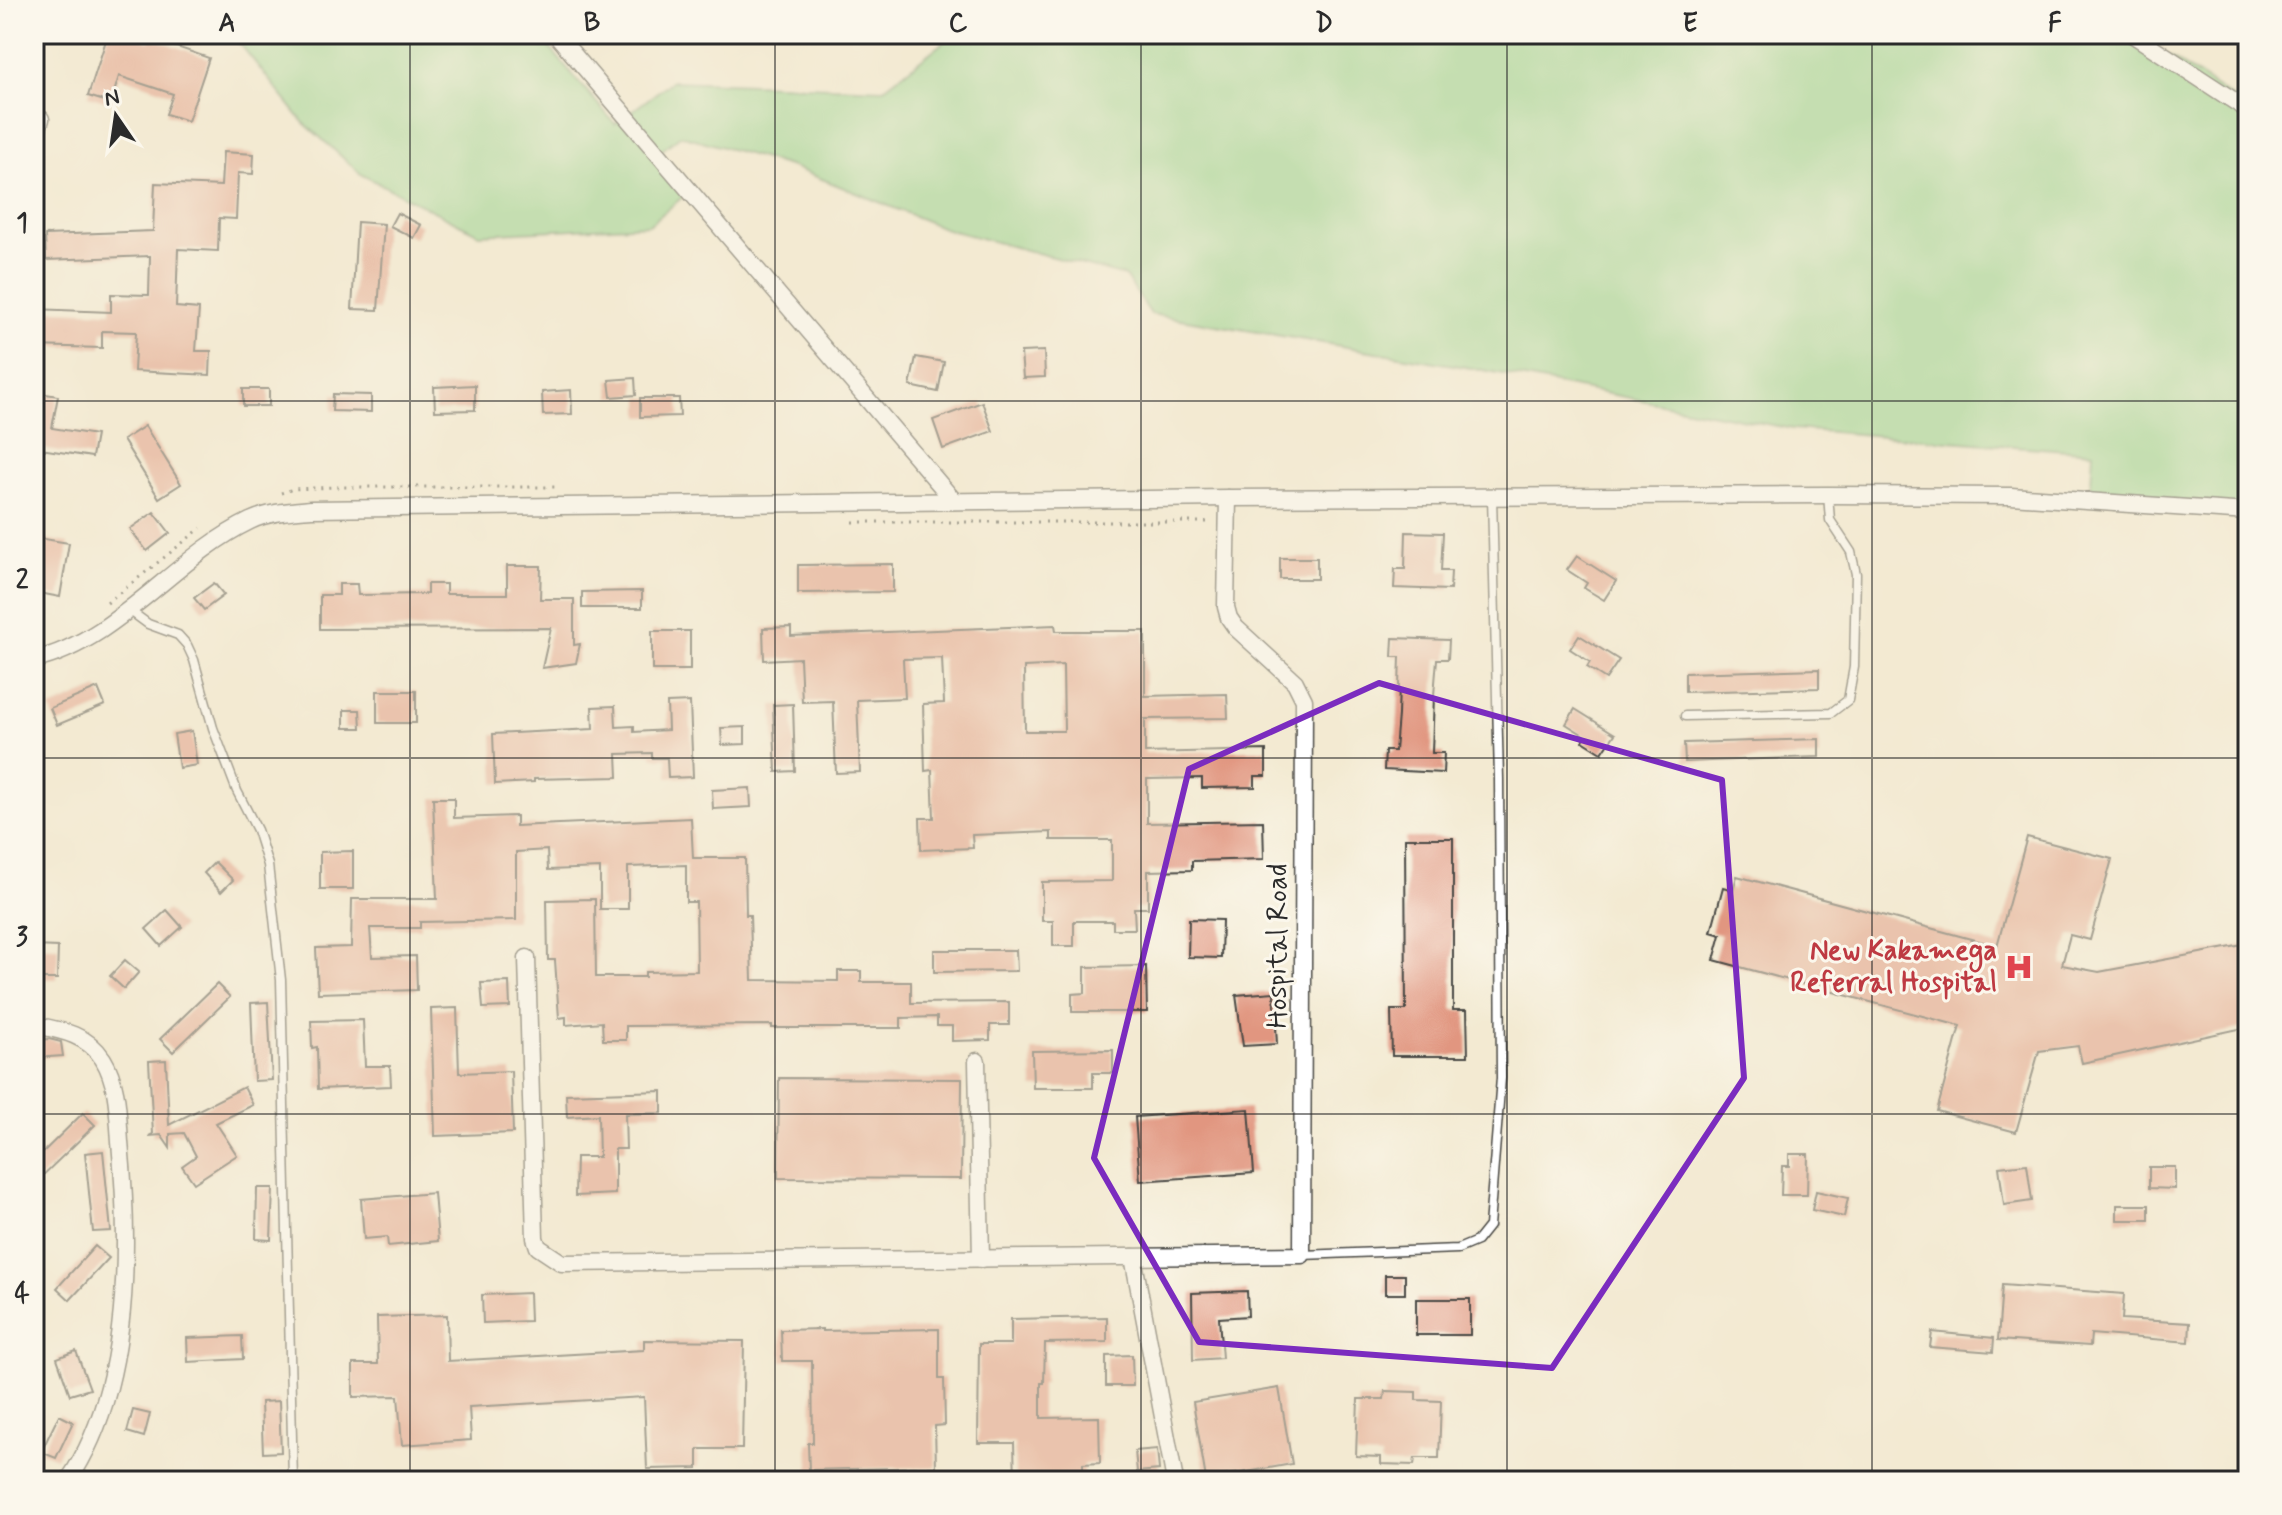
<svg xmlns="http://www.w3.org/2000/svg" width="2282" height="1515" viewBox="0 0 2282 1515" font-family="Mynerve,sans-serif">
  <rect width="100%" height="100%" fill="#fbf7ec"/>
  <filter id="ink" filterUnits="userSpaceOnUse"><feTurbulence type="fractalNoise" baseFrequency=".0125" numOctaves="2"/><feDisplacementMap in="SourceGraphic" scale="16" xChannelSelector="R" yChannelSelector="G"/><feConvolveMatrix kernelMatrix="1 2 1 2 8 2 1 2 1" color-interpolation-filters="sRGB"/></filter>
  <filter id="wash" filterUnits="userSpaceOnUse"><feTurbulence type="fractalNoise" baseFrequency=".006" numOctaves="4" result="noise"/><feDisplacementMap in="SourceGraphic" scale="32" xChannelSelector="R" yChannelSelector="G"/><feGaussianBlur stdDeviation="1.8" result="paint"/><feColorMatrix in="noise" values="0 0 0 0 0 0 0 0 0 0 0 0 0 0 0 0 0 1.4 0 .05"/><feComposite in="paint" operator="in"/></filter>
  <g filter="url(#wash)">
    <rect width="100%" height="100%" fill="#f3ead2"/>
    <polygon fill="#8ed189" stroke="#5c7e5a" stroke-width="2" points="232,34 538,34 615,124 672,81 883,89 954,34 2135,34 2248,108 2248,514 2090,498 2093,452 1793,429 1477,369 1151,314 1125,276 946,229 792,167 681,135 657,154 691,190 649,225 479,234 362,175 303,122"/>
    <g id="blocks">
      <g fill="#e19680" fill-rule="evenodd">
        <polygon points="108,34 126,34 150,42 151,38 209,58 188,121 166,114 173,94 119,76 111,103 88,96"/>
        <polygon points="223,152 254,154 253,174 238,173 236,219 219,218 218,251 178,249 176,307 199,309 196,351 211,351 210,375 134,371 136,332 102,331 102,348 34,346 34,309 111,312 111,294 149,295 150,256 46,260 45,235 153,231 155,183 221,186"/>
        <polygon points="397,213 421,225 414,238 390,226"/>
        <polygon points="357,222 384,224 378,310 352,309"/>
        <polygon points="1044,351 1045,377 1023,378 1021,352"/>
        <polygon points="916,357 944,362 938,392 910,386"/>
        <polygon points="635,378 636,395 611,397 609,380"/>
        <polygon points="475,385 475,410 435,411 434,387"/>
        <rect x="243" y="389" width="26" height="17"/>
        <polygon points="571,390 572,414 543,415 542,392"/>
        <polygon points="34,392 58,396 52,428 96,435 92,457 34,448"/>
        <polygon points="333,394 371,395 371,412 332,411"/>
        <polygon points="640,398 679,398 680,416 640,417"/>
        <polygon points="982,402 993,431 943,449 933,420"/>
        <polygon points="145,426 181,484 159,498 123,440"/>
        <polygon points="154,512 170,533 147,551 130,529"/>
        <polygon points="1406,532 1443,533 1441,571 1451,571 1450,590 1394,588 1395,569 1405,569"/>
        <polygon points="38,538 69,543 60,597 34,592 34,563"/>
        <polygon points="1577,556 1616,581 1604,600 1584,588 1587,583 1567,570"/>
        <rect x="1280" y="558" width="37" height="21"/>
        <polygon points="893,564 893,592 798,593 798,565"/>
        <polygon points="507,566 541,566 540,599 574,599 574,645 580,644 576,663 542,668 551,628 320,629 320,595 339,595 339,584 357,584 358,595 427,594 427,584 446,584 446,594 507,594"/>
        <polygon points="214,583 224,595 204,610 194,598"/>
        <polygon points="642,591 642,608 582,608 582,592"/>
        <path d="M 1055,625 L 1056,631 L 1145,631 L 1145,696 L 1227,694 L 1228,718 L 1145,719 L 1145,753 L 1266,750 L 1266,776 L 1255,776 L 1255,787 L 1202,788 L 1202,778 L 1147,779 L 1147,823 L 1263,821 L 1264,859 L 1192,861 L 1192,870 L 1148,871 L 1148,908 L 1134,908 L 1135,929 L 1113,929 L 1113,921 L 1074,921 L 1074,946 L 1053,946 L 1053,921 L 1042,921 L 1042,882 L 1112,881 L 1112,840 L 1051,840 L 1051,832 L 972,835 L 973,848 L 921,850 L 920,818 L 934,818 L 932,770 L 925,771 L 923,704 L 944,703 L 942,658 L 903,659 L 905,698 L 857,700 L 860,772 L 836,773 L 833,701 L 802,702 L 800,658 L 764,660 L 763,628 L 791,627 L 791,636 ZM 1063,665 L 1064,731 L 1025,731 L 1024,667 Z"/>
        <rect x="652" y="631" width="38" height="39"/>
        <polygon points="1579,635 1619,660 1606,679 1587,667 1590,662 1570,649"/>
        <polygon points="1393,638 1449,640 1448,659 1437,659 1434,695 1432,753 1444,753 1443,773 1384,770 1385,751 1395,751 1398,715 1400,657 1392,657"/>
        <polygon points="1819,669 1819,688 1685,692 1685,673"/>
        <polygon points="98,688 105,705 57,725 50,708"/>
        <rect x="377" y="691" width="39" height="32"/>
        <polygon points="690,702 693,777 668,778 667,758 652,758 652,753 617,754 618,777 534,779 534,782 495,784 493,734 593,729 592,707 615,706 616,727 634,726 634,732 668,730 667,703"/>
        <polygon points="793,704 795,771 776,772 773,705"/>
        <polygon points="1575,709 1615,734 1602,753 1583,741 1585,736 1566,724"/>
        <polygon points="344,710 360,710 361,728 344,728"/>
        <polygon points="745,727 745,744 722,745 721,728"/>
        <polygon points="192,731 197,765 179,768 174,734"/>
        <polygon points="1819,739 1819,757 1685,762 1684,743"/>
        <polygon points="750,788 751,807 713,809 712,790"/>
        <polygon points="433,798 454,798 454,818 516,816 516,826 691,818 693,858 745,858 746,915 750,915 752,980 838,981 838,971 861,971 861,982 911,982 911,1003 1009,1002 1009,1025 990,1025 990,1040 952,1041 952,1026 937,1026 937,1017 901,1018 901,1028 772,1028 772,1025 626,1026 626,1040 603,1040 602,1022 566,1025 566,1017 559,1018 555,960 548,960 547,900 595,899 596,977 645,977 645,972 697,971 696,902 686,902 686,865 628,867 628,909 600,909 600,868 548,870 547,850 516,852 516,920 420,922 420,928 370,928 372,957 416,956 417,990 318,993 316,948 351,947 352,899 437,899"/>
        <polygon points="2027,837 2112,859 2090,940 2070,935 2062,965 2099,972 2248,944 2248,1027 2082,1063 2078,1046 2039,1051 2016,1132 1937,1111 1960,1026 1714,960 1721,935 1711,932 1723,887 1733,890 1737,876 1997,946"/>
        <polygon points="1405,838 1453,838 1453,1010 1467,1010 1468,1056 1392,1056 1391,1010 1406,1010"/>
        <polygon points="353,851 353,889 320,889 320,852"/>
        <polygon points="215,862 233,880 221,892 204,873"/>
        <polygon points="167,910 182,927 161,946 146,929"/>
        <polygon points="1189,919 1222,920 1221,958 1188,957"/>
        <polygon points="34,946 58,947 57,979 34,979"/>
        <polygon points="934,950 1016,950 1017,971 934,972"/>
        <polygon points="125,960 139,972 124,989 110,976"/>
        <polygon points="1146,966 1147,1012 1072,1012 1072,994 1085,993 1085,967"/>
        <polygon points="509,982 510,1007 483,1008 481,983"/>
        <polygon points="217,984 230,997 173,1052 160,1039"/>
        <polygon points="1274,992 1277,1044 1243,1046 1236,995"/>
        <polygon points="268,1002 272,1080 254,1081 251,1003"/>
        <polygon points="457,1008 459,1073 511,1071 513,1133 435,1136 431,1009"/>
        <polygon points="363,1020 365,1066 390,1066 391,1086 318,1089 317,1047 312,1048 311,1021"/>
        <polygon points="49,1039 61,1042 63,1056 34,1058 34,1040"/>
        <polygon points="1113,1050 1113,1073 1093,1073 1093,1088 1033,1088 1032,1051"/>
        <polygon points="166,1060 169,1125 244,1087 253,1105 216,1123 237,1155 194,1183 182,1166 196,1156 184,1133 170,1134 170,1148 161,1135 149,1136 153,1134 149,1061"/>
        <polygon points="779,1078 962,1079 961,1179 778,1178"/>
        <polygon points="662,1091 662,1113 625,1114 626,1149 615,1149 615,1194 575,1196 576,1157 599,1157 598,1115 567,1117 566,1094"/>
        <polygon points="1249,1109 1254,1173 1140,1181 1135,1117"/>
        <polygon points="83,1113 95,1125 34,1184 34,1161"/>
        <polygon points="103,1151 111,1231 93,1232 85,1153"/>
        <polygon points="1789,1154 1808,1154 1807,1195 1781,1195 1782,1166 1789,1166"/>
        <polygon points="2027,1164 2032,1201 2004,1205 1999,1167"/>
        <polygon points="2149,1167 2175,1167 2175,1189 2149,1188"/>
        <polygon points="257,1188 273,1188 271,1240 256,1239"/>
        <polygon points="1816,1191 1848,1198 1844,1217 1812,1210"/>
        <polygon points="434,1193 438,1241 388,1246 387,1237 364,1239 361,1199"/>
        <rect x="2117" y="1205" width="32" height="15"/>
        <polygon points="95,1246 109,1258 70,1300 57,1288"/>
        <rect x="1385" y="1275" width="20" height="19"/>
        <polygon points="2002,1285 2124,1294 2122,1319 2190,1323 2189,1342 2091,1334 2090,1346 1998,1340"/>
        <polygon points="1247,1291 1248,1316 1219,1318 1222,1358 1193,1360 1192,1293"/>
        <polygon points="529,1293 530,1321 483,1323 482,1295"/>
        <rect x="1416" y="1299" width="54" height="36"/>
        <polygon points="447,1315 448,1361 644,1350 644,1340 744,1341 742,1449 698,1449 698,1468 647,1469 644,1397 469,1407 471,1440 402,1445 398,1396 353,1397 353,1364 378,1364 377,1317"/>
        <polygon points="1107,1317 1107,1342 1045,1343 1044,1383 1041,1383 1041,1418 1099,1417 1100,1463 1083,1464 1083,1481 1015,1481 1014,1443 978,1443 979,1344 1011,1344 1011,1319"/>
        <polygon points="822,1329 822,1331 939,1329 939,1379 944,1379 945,1425 935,1426 936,1467 809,1470 808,1443 813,1443 812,1361 782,1361 781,1330"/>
        <polygon points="1932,1332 1994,1338 1993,1352 1930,1347"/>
        <polygon points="242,1336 243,1359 188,1362 187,1338"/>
        <polygon points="76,1351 90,1389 70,1395 57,1358"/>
        <polygon points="1132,1355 1133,1386 1106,1386 1106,1356"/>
        <polygon points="1279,1388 1292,1464 1206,1479 1193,1402"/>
        <polygon points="1385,1391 1416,1392 1416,1400 1441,1401 1439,1458 1415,1458 1414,1465 1381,1464 1381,1457 1356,1456 1358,1399 1384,1399"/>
        <polygon points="279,1401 281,1452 263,1453 261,1402"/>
        <polygon points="133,1410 150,1414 144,1437 127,1432"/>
        <polygon points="59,1415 73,1422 56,1458 41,1452"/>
        <polygon points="1157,1449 1159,1470 1137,1472 1135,1451"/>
      </g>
    </g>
  </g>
  <g filter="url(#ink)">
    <use href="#blocks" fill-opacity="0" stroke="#494844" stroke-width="2"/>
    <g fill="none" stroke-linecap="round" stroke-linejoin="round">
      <defs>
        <g id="lane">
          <polyline points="129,610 148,624 178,635 187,645 194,660 213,728 237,791 257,830 268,865 281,980 293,1481"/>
          <polyline points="1685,716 1831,713 1848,700 1854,667 1856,574 1851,552 1830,520 1828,495"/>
          <polyline points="1302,1255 1458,1249 1477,1241 1489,1226 1501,1078 1499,779 1492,496"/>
        </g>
        <g id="street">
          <polyline points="556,34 954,501"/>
          <polyline points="2132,34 2248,110"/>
          <polyline points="34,139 41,119"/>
          <path d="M 34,660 C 116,642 175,557 250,521 C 269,512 290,511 311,509 L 1228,498 L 1828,495 L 2011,496 L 2248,512"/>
          <polyline points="527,958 535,1238 538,1247 562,1263 1302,1255 1304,700 1295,682 1236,628 1229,618 1226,607 1228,498"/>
          <path d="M 34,1025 C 60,1030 87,1034 103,1059 C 118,1083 118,1115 120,1142 C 130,1248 131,1390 68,1481"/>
          <polyline points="977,1061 981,1259"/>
          <polyline points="1133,1257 1175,1481"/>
        </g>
      </defs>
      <use href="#lane" stroke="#494844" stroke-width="11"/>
      <use href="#street" stroke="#494844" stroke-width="19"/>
      <g stroke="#494844" stroke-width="3" stroke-dasharray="2 6" stroke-linecap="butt">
        <polyline points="281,493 293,489 336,487 560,487"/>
        <polyline points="853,522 1209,522"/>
        <polyline points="107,603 201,528"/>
      </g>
      <use href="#lane" stroke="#fff" stroke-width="8"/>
      <use href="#street" stroke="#fff" stroke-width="16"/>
    </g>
  </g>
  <path d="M0 0H2282V1515H0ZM 1379,683 L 1722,780 L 1744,1078 L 1552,1368 L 1199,1342 L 1094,1158 L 1189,769 Z" fill="#f3ead2" fill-opacity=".55" fill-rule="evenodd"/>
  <path fill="none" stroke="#7b2cbf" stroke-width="6" stroke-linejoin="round" d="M 1379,683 L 1722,780 L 1744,1078 L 1552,1368 L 1199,1342 L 1094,1158 L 1189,769 Z"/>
  <path fill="none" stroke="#2b2b2b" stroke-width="2" stroke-opacity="0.55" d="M 410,34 L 410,1481M 775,34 L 775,1481M 1141,34 L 1141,1481M 1507,34 L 1507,1481M 1872,34 L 1872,1481M 34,401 L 2248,401M 34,758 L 2248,758M 34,1114 L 2248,1114"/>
  <defs>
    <symbol id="hospital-bare" viewBox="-9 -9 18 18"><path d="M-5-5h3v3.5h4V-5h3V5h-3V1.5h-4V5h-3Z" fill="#e0444e" stroke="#fbf7ec" stroke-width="2.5" paint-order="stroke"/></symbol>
  </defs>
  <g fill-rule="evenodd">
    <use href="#hospital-bare" x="1999" y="947" width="40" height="40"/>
  </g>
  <g text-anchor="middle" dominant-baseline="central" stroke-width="6" stroke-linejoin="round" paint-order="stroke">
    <g font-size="28" fill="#2b2b2b" stroke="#fbf7ec">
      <text transform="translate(1278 946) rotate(-90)">Hospital Road</text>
    </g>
    <g font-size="28" font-weight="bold" fill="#be3a42" stroke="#fbf7ec" text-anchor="end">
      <text x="1997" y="951">New Kakamega<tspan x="1997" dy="32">Referral Hospital</tspan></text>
    </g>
  </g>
  <rect width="2282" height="1515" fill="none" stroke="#fbf7ec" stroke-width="88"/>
  <g transform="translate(116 116) rotate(347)" stroke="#fbf7ec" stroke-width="6" paint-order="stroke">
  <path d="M0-6L14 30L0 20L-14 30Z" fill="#2b2b2b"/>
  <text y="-12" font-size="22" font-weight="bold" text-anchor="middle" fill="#2b2b2b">N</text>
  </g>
  <rect x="44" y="44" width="2194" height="1427" fill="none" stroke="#2b2b2b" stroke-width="3"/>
  <g font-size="26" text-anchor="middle" font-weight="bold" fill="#2b2b2b">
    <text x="227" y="31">A</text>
    <text x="592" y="31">B</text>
    <text x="958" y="31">C</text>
    <text x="1324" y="31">D</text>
    <text x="1690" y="31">E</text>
    <text x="2055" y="31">F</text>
    <text x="22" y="231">1</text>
    <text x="22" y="588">2</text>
    <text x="22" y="945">3</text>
    <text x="22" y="1302">4</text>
  </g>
</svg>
